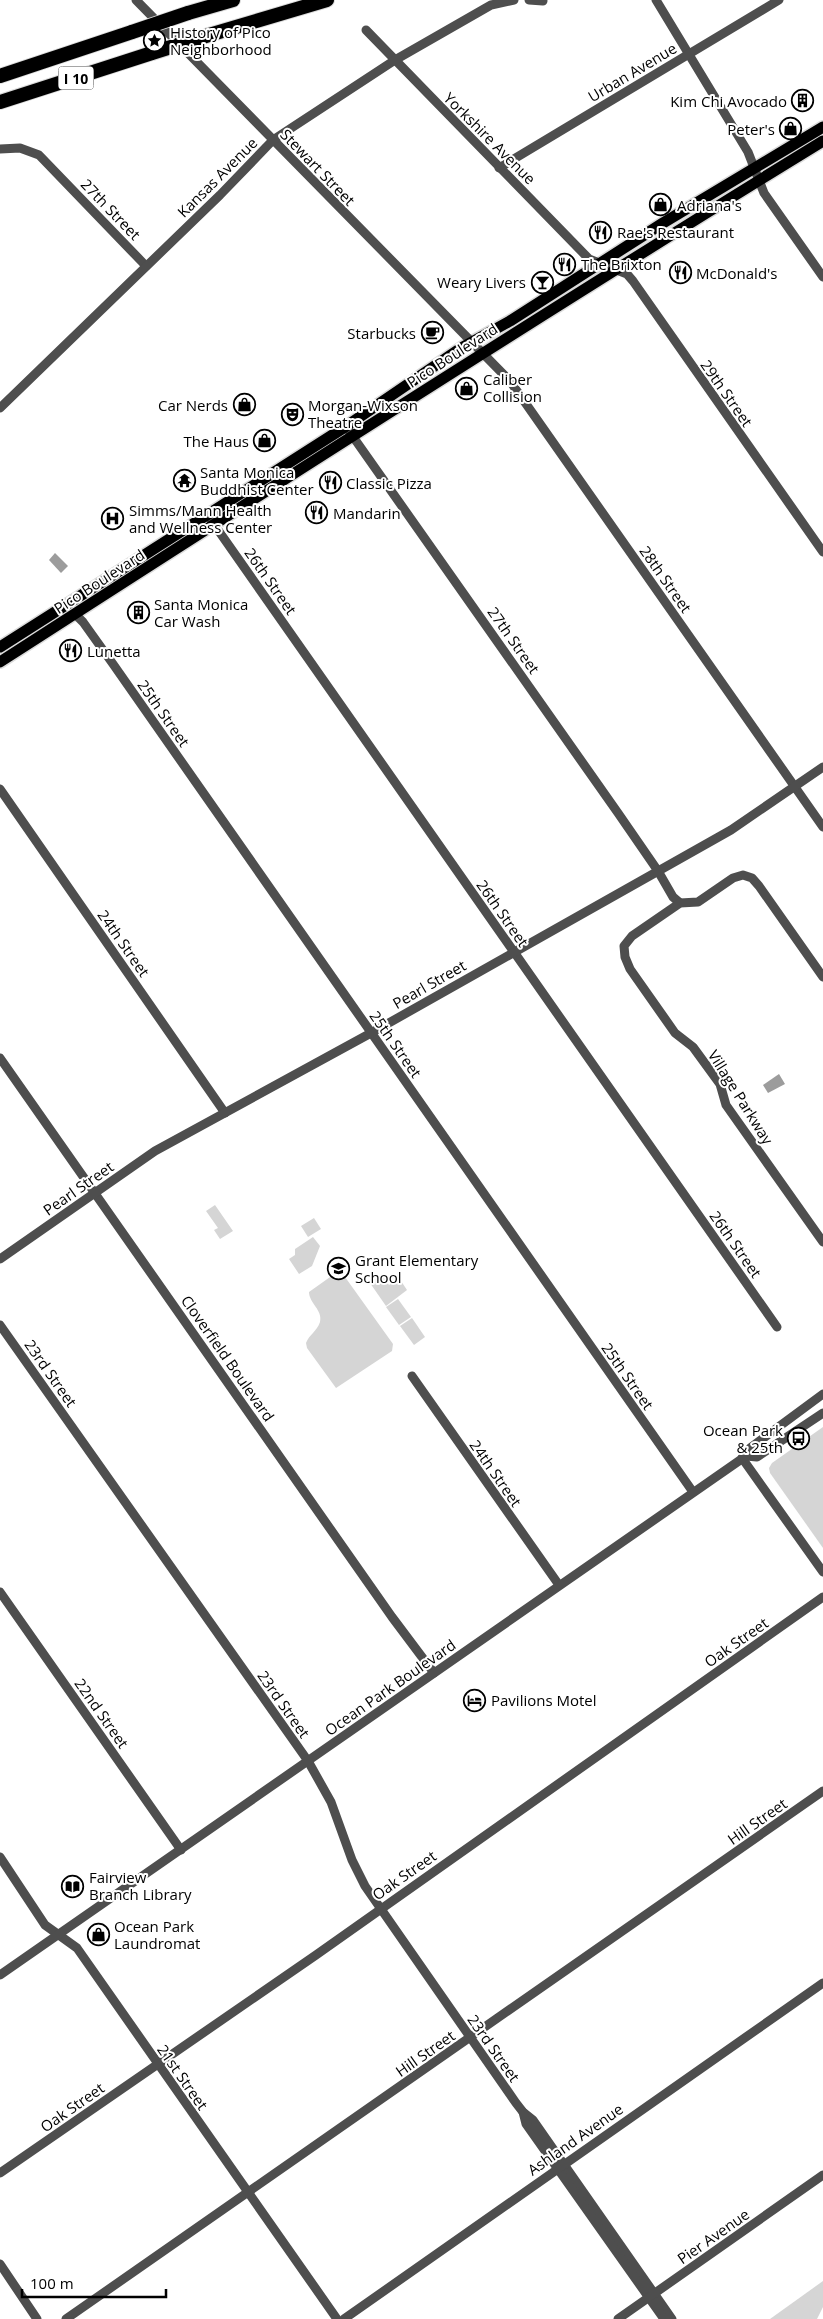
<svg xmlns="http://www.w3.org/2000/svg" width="823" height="2319" viewBox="0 0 823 2319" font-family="'Open Sans',sans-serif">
  <rect width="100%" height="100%" fill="#fff"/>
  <g fill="#d5d5d5">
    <polygon points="215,1205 233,1231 220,1239 214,1230 218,1228 206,1211"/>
    <polygon points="314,1218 321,1229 308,1237 301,1226"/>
    <polygon points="313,1237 320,1246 312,1266 299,1274 289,1259 295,1255 295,1249"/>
    <path d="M 340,1270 L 393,1344 L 392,1351 L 336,1388 L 307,1348 L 306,1343 C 309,1335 317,1331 320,1322 C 323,1310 309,1303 309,1292 Z"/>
    <polygon points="382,1275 389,1285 399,1278 407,1290 386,1306 370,1283"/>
    <polygon points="398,1299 411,1317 399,1325 386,1307"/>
    <polygon points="412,1318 425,1337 414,1345 400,1326"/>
    <polygon points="823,1427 823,1548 770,1473 769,1468 772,1463"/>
    <polygon points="823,2281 823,2307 817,2319 770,2319"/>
  </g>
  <g fill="#9c9c9c">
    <polygon points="55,553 68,566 61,573 49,560"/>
    <polygon points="779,1074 785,1084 768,1093 763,1085"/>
  </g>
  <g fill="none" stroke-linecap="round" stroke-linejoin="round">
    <defs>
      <g id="major">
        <polyline points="0,647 345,427 461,348 510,321 663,223 823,127"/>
        <path d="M 0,662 C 273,486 546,311 823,141"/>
      </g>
      <g id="highway">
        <polyline points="188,13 233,0"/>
        <polyline points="209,35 327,0"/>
        <polyline points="0,76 132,32"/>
        <polyline points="0,102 152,53"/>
      </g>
    </defs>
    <use href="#major" stroke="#dbdbdb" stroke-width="14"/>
    <use href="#highway" stroke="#dbdbdb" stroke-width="16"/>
    <g stroke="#4e4e4e" stroke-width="9">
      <polyline points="136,0 510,381 823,827"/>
      <polyline points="529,0 543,1"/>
      <polyline points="656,0 748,152 764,193 823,277"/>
      <polyline points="366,30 589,259 627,274 633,281 823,552"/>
      <polyline points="0,149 20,148 39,155 146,266"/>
      <polyline points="499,168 779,0"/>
      <polyline points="0,408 220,195 273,140 395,60 491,5 514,0"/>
      <polyline points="349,431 618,813 658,871 673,897 680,903"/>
      <polyline points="211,520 777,1327"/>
      <polyline points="75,614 83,622 113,664 693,1492"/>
      <polyline points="0,789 225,1113"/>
      <polyline points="823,977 759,886 752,878 743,875 733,878 698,902 680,903 632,936 624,946 625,957 630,969 675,1033 693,1047 720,1084 726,1105 823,1242"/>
      <polyline points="0,1058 392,1617 434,1673"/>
      <polyline points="0,1259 155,1151 371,1033 731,830 823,767"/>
      <polyline points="0,1325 308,1761 331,1802 352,1860 365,1886 516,2103 523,2112 533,2120 672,2319"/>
      <polyline points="412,1376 559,1585"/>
      <polyline points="746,1456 757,1457 823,1413"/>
      <polyline points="742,1458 823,1572"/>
      <polyline points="0,1592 181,1850"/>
      <polyline points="0,1857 45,1925 77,1948 337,2319"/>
      <polyline points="0,1975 746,1456 750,1448 823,1394"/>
      <polyline points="523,2112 526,2124 664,2319"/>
      <polyline points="0,2173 316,1955 823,1597"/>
      <polyline points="0,2264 37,2319"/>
      <polyline points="66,2319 823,1791"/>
      <polyline points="344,2319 823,1983"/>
      <polyline points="618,2319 823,2175"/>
    </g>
    <use href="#major" stroke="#000" stroke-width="11"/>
    <use href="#highway" stroke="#000" stroke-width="14"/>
    <defs>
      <g id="highway-bridge">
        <polyline points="132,32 188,13"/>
        <polyline points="152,53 209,35"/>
      </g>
    </defs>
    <use href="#highway-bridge" stroke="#dbdbdb" stroke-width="16" stroke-linecap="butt"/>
    <use href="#highway-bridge" stroke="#000" stroke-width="14"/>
  </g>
  <defs>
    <symbol id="sight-ring" viewBox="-11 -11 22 22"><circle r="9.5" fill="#fff" stroke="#000" stroke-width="1.5"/><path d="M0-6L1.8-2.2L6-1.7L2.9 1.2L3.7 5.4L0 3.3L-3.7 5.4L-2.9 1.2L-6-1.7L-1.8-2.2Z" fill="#000"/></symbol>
    <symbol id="building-ring" viewBox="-11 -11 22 22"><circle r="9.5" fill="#fff" stroke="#000" stroke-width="1.5"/><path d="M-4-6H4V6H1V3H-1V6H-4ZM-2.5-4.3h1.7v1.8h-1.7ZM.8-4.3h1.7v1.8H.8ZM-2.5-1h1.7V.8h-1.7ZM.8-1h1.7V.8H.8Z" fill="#000"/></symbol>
    <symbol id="shop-ring" viewBox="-11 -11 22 22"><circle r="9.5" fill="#fff" stroke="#000" stroke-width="1.5"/><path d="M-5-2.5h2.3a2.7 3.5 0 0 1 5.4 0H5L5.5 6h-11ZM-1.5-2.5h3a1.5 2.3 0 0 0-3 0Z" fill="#000"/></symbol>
    <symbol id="restaurant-ring" viewBox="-11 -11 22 22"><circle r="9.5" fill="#fff" stroke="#000" stroke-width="1.5"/><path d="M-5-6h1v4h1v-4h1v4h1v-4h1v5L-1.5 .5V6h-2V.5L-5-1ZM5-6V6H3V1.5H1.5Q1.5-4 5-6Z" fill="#000"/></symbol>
    <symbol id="bar-ring" viewBox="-11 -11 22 22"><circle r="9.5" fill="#fff" stroke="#000" stroke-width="1.5"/><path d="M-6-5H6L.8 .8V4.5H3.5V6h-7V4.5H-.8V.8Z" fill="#000"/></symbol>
    <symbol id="cafe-ring" viewBox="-11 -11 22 22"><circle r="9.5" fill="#fff" stroke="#000" stroke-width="1.5"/><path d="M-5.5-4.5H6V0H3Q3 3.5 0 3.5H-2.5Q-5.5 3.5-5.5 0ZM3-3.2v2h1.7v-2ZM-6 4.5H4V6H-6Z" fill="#000"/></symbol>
    <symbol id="theatre-ring" viewBox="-11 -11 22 22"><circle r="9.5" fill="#fff" stroke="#000" stroke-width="1.5"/><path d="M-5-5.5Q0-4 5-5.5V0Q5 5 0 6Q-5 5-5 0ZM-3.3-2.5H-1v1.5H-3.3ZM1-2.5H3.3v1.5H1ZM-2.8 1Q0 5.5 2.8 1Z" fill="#000"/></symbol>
    <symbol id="temple-ring" viewBox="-11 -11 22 22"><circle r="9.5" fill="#fff" stroke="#000" stroke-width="1.5"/><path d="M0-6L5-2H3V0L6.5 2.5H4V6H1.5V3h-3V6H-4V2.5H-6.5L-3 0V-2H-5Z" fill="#000"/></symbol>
    <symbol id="hospital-ring" viewBox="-11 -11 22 22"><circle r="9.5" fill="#fff" stroke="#000" stroke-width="1.5"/><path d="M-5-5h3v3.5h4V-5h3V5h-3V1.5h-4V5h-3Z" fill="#000"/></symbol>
    <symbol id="school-ring" viewBox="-11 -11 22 22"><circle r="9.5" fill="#fff" stroke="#000" stroke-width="1.5"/><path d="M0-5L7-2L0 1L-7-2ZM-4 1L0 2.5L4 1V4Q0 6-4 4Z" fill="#000"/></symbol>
    <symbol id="bus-ring" viewBox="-11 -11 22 22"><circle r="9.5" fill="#fff" stroke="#000" stroke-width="1.5"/><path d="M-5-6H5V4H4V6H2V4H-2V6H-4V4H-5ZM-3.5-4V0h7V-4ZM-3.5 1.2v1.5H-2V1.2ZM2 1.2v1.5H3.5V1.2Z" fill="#000"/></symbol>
    <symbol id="hotel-ring" viewBox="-11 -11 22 22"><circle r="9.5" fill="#fff" stroke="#000" stroke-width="1.5"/><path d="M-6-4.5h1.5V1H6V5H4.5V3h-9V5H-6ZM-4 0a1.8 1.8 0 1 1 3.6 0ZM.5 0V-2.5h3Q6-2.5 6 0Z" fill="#000"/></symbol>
    <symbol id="library-ring" viewBox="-11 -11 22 22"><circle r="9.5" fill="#fff" stroke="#000" stroke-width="1.5"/><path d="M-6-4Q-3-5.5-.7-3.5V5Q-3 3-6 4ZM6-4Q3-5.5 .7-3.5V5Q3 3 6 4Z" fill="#000"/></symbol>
  </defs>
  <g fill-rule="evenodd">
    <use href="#sight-ring" x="142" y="28" width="25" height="25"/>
    <use href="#building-ring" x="790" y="88" width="25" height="25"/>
    <use href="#shop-ring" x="778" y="116" width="25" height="25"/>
    <use href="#shop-ring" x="648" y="192" width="25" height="25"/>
    <use href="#restaurant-ring" x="588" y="220" width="25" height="25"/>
    <use href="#restaurant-ring" x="552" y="252" width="25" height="25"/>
    <use href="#restaurant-ring" x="668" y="260" width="25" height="25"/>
    <use href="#bar-ring" x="530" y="270" width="25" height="25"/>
    <use href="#cafe-ring" x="420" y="320" width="25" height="25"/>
    <use href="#shop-ring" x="454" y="376" width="25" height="25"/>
    <use href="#shop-ring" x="232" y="392" width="25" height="25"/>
    <use href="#theatre-ring" x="280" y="402" width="25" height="25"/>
    <use href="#shop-ring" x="252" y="428" width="25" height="25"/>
    <use href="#temple-ring" x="172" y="468" width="25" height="25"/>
    <use href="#restaurant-ring" x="318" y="470" width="25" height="25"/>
    <use href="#restaurant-ring" x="304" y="500" width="25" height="25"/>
    <use href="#hospital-ring" x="100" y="506" width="25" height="25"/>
    <use href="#building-ring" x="126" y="600" width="25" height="25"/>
    <use href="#restaurant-ring" x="58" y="638" width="25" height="25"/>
    <use href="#school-ring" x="326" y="1256" width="25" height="25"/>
    <use href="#bus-ring" x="786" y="1426" width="25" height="25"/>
    <use href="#hotel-ring" x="462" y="1688" width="25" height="25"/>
    <use href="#library-ring" x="60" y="1874" width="25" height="25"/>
    <use href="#shop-ring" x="86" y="1922" width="25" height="25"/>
  </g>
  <g text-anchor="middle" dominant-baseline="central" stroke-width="4" stroke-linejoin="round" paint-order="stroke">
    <rect fill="#fff" stroke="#4c4c4c" stroke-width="1" x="58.5" y="66.5" width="35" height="23" rx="4"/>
    <g font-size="14" font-weight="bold" fill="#000">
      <text x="76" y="78">I 10</text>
    </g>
    <g font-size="15" fill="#000" stroke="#fff" text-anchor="start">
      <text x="170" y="32">History of Pico<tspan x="170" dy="17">Neighborhood</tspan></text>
      <text x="787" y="101" text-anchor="end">Kim Chi Avocado</text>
      <text x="775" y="129" text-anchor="end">Peter's</text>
      <text x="677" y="205">Adriana's</text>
      <text x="617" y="232">Rae's Restaurant</text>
      <text x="581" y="264">The Brixton</text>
      <text x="696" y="273">McDonald's</text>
      <text x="526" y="282" text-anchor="end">Weary Livers</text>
      <text x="416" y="333" text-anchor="end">Starbucks</text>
      <text x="483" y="379">Caliber<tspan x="483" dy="17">Collision</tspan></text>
      <text x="228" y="405" text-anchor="end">Car Nerds</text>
      <text x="308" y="405">Morgan-Wixson<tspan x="308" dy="17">Theatre</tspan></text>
      <text x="249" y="441" text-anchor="end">The Haus</text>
      <text x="200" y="472">Santa Monica<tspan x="200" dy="17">Buddhist Center</tspan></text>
      <text x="346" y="483">Classic Pizza</text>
      <text x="129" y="510">Simms/Mann Health<tspan x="129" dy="17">and Wellness Center</tspan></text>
      <text x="333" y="513">Mandarin</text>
      <text x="154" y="604">Santa Monica<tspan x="154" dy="17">Car Wash</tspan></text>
      <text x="87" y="651">Lunetta</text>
      <text x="355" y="1260">Grant Elementary<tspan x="355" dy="17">School</tspan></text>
      <text x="783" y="1430" text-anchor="end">Ocean Park<tspan x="783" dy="17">&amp; 25th</tspan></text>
      <text x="491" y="1700">Pavilions Motel</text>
      <text x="89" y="1877">Fairview<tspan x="89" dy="17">Branch Library</tspan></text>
      <text x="114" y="1926">Ocean Park<tspan x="114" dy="17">Laundromat</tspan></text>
    </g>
    <g font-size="15" fill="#000" stroke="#fff">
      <text transform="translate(632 72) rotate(-31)">Urban Avenue</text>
      <text transform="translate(490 138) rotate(45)">Yorkshire Avenue</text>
      <text transform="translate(318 167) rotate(46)">Stewart Street</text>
      <text transform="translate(217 177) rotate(-45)">Kansas Avenue</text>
      <text transform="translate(111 209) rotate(46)">27th Street</text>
      <text transform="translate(452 355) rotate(-33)">Pico Boulevard</text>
      <text transform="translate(727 393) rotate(55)">29th Street</text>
      <text transform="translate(666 579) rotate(55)">28th Street</text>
      <text transform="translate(99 581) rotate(-33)">Pico Boulevard</text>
      <text transform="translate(271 581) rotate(55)">26th Street</text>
      <text transform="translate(514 640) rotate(55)">27th Street</text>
      <text transform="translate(164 713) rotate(55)">25th Street</text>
      <text transform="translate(503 913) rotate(55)">26th Street</text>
      <text transform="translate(124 943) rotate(55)">24th Street</text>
      <text transform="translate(429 984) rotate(-30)">Pearl Street</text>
      <text transform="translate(396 1044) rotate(55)">25th Street</text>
      <text transform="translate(741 1097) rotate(58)">Village Parkway</text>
      <text transform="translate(78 1188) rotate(-35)">Pearl Street</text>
      <text transform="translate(736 1244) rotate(55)">26th Street</text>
      <text transform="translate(228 1358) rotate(55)">Cloverfield Boulevard</text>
      <text transform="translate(51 1373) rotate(55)">23rd Street</text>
      <text transform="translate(628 1376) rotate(55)">25th Street</text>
      <text transform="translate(496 1473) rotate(55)">24th Street</text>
      <text transform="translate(736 1642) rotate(-35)">Oak Street</text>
      <text transform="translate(390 1687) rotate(-35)">Ocean Park Boulevard</text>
      <text transform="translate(284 1704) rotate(55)">23rd Street</text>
      <text transform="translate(102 1713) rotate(55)">22nd Street</text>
      <text transform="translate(757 1821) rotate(-35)">Hill Street</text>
      <text transform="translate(404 1875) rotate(-35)">Oak Street</text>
      <text transform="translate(494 2048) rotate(55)">23rd Street</text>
      <text transform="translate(425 2053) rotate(-35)">Hill Street</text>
      <text transform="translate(183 2077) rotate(55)">21st Street</text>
      <text transform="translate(72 2107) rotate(-35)">Oak Street</text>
      <text transform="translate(575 2139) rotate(-35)">Ashland Avenue</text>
      <text transform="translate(713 2236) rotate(-35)">Pier Avenue</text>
    </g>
  </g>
  <path d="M22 2289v8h144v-8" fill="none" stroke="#000000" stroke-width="2.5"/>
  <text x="30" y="2289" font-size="15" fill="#000000" stroke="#ffffff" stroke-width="4" paint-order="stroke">100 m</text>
</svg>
